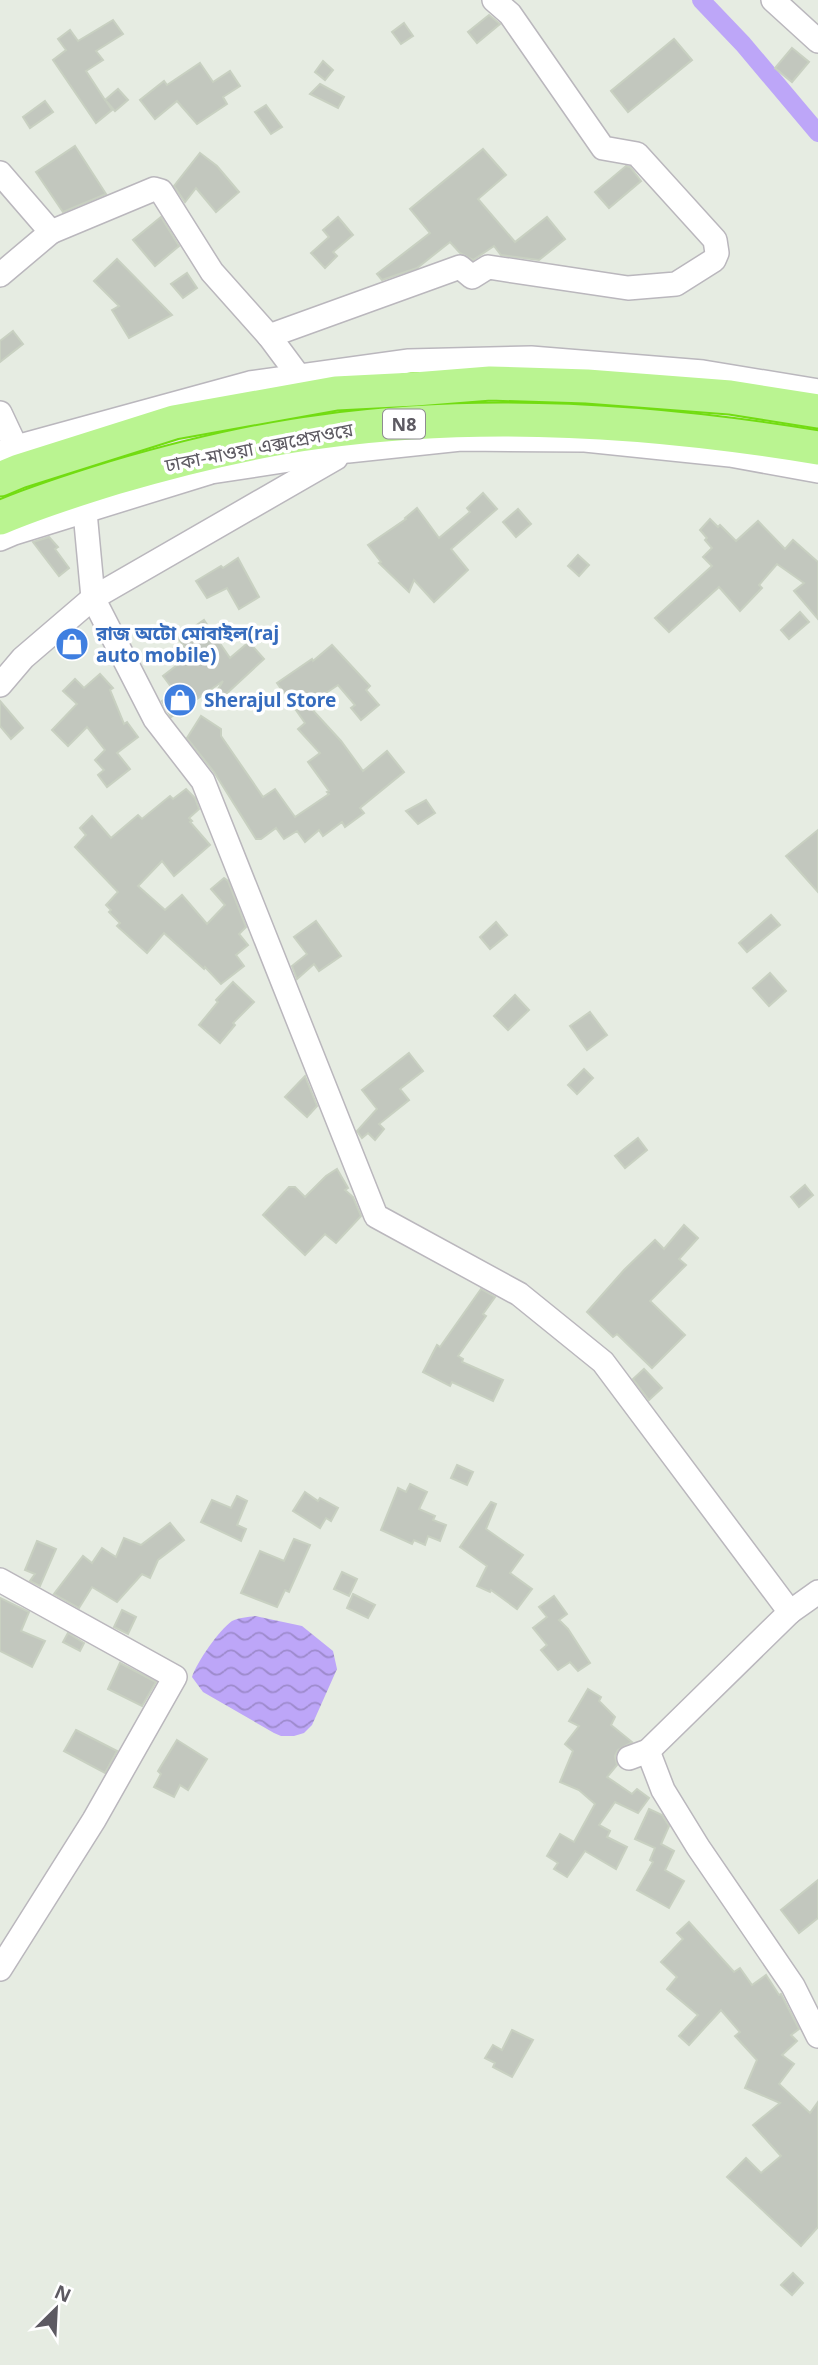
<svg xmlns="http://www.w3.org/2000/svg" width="818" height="2365" viewBox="0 0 818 2365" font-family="'Noto Sans','Noto Sans Bengali',sans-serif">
  <defs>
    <pattern id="water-waves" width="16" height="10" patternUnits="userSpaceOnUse" patternTransform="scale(1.75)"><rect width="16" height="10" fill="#bda6f8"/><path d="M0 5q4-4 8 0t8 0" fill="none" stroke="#9d8acc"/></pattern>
  </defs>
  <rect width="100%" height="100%" fill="#e6ece2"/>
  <path fill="url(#water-waves)" d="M 255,1616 L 302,1626 L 333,1651 L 337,1669 L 312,1725 L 304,1733 L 294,1736 L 281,1736 L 274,1733 L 203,1692 L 192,1677 C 197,1662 219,1630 232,1621 C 238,1618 248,1617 255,1616 Z"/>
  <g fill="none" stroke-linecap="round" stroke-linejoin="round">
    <polyline stroke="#bda6f8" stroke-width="18" points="701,0 743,44 818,133"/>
  </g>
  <g fill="#c2c7be" stroke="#c8d0c1" stroke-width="2">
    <polygon points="489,15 500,24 477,43 468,32"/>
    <polygon points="113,20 123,34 96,51 103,60 86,71 105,100 118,89 128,100 115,111 106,101 112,110 96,123 53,60 66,50 58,39 70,30 78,41"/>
    <polygon points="404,23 413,36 401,44 392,32"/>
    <polygon points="674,39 692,60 628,112 611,91"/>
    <polygon points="792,48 809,62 792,82 775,68"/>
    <polygon points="323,61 333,70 325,80 315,72"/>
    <polygon points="200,63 213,82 230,71 240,86 223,97 227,104 197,124 177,101 155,119 140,100 164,81 167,85"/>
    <polygon points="320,84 344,97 338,108 310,94"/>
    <polygon points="45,101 53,112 30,128 23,117"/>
    <polygon points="266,105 282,127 271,134 255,112"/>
    <polygon points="75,146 106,194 63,212 36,172"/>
    <polygon points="483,149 506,175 478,199 515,242 547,217 565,239 539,260 501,255 494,246 473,260 460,253 450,242 417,268 382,280 377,274 430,233 410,209"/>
    <polygon points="200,153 217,166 239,192 216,212 196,188 185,202 174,186"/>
    <polygon points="626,166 630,167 641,181 609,208 595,192"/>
    <polygon points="161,217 179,246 155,266 133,240"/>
    <polygon points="338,217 353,235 333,252 337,256 325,268 311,253 329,237 323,230"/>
    <polygon points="117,259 172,315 129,338 112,310 119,306 94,281"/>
    <polygon points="187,273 197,288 183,298 171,284"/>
    <polygon points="13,331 23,344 0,362 0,341"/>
    <polygon points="483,493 497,509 451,549 468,570 434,602 414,580 409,592 379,563 381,562 368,545 406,519 405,518 417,508 439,538 470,512 467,508"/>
    <polygon points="518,509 531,524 516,537 503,522"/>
    <polygon points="710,519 718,527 720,525 736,541 758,521 785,549 793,540 818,562 818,619 794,591 804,583 777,564 759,585 762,588 740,611 719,587 669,632 655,618 712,566 703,557 712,548 705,540 707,538 700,530"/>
    <polygon points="49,537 58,547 55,549 69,568 59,576 33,542"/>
    <polygon points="578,555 589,565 579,576 568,566"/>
    <polygon points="238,558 259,597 239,609 227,588 207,598 196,581 221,566 223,568"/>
    <polygon points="800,612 809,622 789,639 781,630"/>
    <polygon points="204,620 230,658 249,642 264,659 212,707 209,704 223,681 171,717 162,701 175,692 163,676 190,655 178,638"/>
    <polygon points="73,634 85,647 72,658 60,645"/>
    <polygon points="332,645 370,686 366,690 379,705 361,720 351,708 355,705 338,685 308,705 341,741 363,771 387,751 404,772 360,808 364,813 345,827 342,822 323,836 319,830 305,842 297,831 284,839 276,828 261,839 256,839 214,772 187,738 201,716 221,729 221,736 263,797 275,789 295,817 329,794 327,792 329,791 308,762 320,753 298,729 305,723 277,683 312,659 313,661"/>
    <polygon points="100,674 113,688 110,690 124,724 127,722 138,737 117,753 130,769 107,787 98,775 104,770 95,760 105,750 87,727 68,746 52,730 77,704 63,691 75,679 84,688"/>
    <polygon points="0,701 23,728 11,739 0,726"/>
    <polygon points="186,789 195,798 199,809 189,818 192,821 190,822 210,845 174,876 162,861 138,886 165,910 182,895 207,924 225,905 211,889 224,878 228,881 246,927 239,934 248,945 236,955 244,966 221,984 205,967 204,969 164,933 147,953 117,926 120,923 109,912 111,910 106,905 118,892 75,847 86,835 80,828 92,816 111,838 138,815 142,819 170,796 173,799"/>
    <polygon points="426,800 435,813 418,824 406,811"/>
    <polygon points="818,830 818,892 786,856"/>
    <polygon points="771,915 780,925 747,952 739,943"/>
    <polygon points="316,921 341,956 319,971 314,964 297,979 292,966 307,954 294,937"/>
    <polygon points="496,922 507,935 490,949 480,937"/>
    <polygon points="770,973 786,991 769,1006 753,988"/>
    <polygon points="233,982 254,1002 233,1023 235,1025 220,1043 199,1025 218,1002 216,1000"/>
    <polygon points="515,995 529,1010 508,1030 494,1016"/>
    <polygon points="590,1012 607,1035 587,1050 570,1026"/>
    <polygon points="409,1053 423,1071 400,1089 409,1100 379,1124 384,1129 375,1140 368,1133 362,1138 357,1131 377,1109 362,1090"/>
    <polygon points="584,1069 593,1078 577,1094 568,1085"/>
    <polygon points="305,1076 317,1106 307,1117 285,1097"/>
    <polygon points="638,1138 647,1150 625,1168 615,1156"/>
    <polygon points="337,1169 348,1188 345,1190 353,1197 361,1216 336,1243 325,1234 305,1255 263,1215 289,1187 295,1187 305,1197 326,1176"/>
    <polygon points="805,1185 813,1195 799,1207 791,1197"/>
    <polygon points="684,1225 698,1238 679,1259 686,1265 650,1301 685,1335 652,1368 617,1334 613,1337 587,1312 624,1270 655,1240 664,1249"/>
    <polygon points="481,1289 495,1297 483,1314 486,1316 458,1356 463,1359 462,1362 503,1380 493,1401 452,1382 450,1386 423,1372 437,1345 440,1347"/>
    <polygon points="644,1369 662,1388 649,1400 633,1379"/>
    <polygon points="457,1465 473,1472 467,1485 451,1478"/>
    <polygon points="410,1484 427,1492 419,1509 435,1516 433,1520 446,1525 440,1541 428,1536 425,1545 414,1540 412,1544 381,1530 398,1488 406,1492"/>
    <polygon points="305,1492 318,1501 320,1498 338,1508 331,1521 326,1518 320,1528 293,1511"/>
    <polygon points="237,1496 247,1501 237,1525 246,1529 241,1541 201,1522 212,1500 231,1508"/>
    <polygon points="491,1502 496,1504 486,1529 523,1555 510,1573 532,1589 517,1609 491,1590 490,1592 477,1586 487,1566 460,1547"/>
    <polygon points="170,1523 184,1540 158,1560 150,1578 142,1574 117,1602 92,1587 79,1608 54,1594 83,1556 92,1563 102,1548 116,1557 124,1538 141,1545"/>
    <polygon points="294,1539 310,1545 289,1592 285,1590 277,1607 241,1593 260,1551 284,1561"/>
    <polygon points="37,1541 56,1549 40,1586 30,1581 35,1574 25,1570"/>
    <polygon points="342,1572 357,1579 349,1596 334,1589"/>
    <polygon points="353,1594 375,1605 368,1618 347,1608"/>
    <polygon points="554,1596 567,1614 559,1620 568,1629 590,1663 578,1671 570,1662 558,1670 541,1650 547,1645 533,1628 547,1617 539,1607"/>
    <polygon points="0,1598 29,1612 21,1631 45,1641 32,1667 0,1651"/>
    <polygon points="122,1610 136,1617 128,1634 114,1627"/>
    <polygon points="68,1633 84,1643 80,1651 63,1642"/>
    <polygon points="120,1663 156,1682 142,1706 108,1689"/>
    <polygon points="588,1689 601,1697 599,1701 615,1717 611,1725 632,1742 618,1750 615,1756 617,1765 607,1777 632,1794 637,1789 649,1798 638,1813 615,1802 599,1825 610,1831 607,1837 627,1847 616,1869 585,1851 567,1877 554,1869 558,1863 547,1856 560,1834 574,1842 595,1804 579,1790 560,1782 573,1751 565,1744 579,1726 569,1721"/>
    <polygon points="76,1730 117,1751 105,1773 64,1751"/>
    <polygon points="177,1740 207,1759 188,1790 180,1785 174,1797 154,1787 161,1774 158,1771"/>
    <polygon points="649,1809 662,1815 669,1826 661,1844 674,1851 665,1870 684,1881 669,1908 637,1890 653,1862 650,1860 655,1848 635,1839"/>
    <polygon points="818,1880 818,1918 799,1933 781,1910"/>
    <polygon points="689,1922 734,1972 740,1968 752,1985 766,1975 779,1995 781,1994 799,2029 791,2035 797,2041 782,2055 794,2064 779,2084 810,2113 818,2102 818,2227 801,2246 727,2177 746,2158 761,2173 781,2156 753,2125 780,2103 745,2088 757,2060 735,2036 740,2032 721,2010 689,2045 679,2036 698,2015 667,1989 677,1977 661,1962 683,1939 677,1933"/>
    <polygon points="512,2030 533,2040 512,2077 493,2067 495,2063 485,2058 493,2045 502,2050"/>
    <polygon points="793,2273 803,2283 792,2295 781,2285"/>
  </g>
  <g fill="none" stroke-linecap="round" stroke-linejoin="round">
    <defs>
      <g id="minor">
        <polyline points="773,0 818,41"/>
        <polyline points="0,173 51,232 0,275"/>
        <polyline points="51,232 154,189 161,191 212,272 269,336 298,375"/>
        <polyline points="269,336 460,267 472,277 488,267 628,288 676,284 714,260 717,253 715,240 637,154 603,148 510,14 494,0"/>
        <polyline points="0,413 16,447"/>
        <polyline points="0,453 16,447 250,383 409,361 531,358 703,372 818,391"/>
        <polyline points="85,512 93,598 155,719 203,781 376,1216 519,1294 603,1362 790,1612"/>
        <polyline points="0,539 14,533 211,472 348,451 461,439 585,440 730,455 818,471"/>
        <polyline points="0,685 23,658 93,598 336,458"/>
        <polyline points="0,1580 175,1677 94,1820 0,1969"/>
        <polyline points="648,1751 663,1790 698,1847 793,1986 818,2036"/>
        <polyline points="629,1758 648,1751 790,1612 818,1592"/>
      </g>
      <g id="highway">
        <polyline points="0,479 19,471 174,422 336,393 415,389 490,383 587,386 730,397 818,411"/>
        <path d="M 0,518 C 38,502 76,490 115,478 C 183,458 252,441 322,432 C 486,409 655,421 818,448"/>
      </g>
    </defs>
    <use href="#minor" stroke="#bab7bd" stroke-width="26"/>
    <use href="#highway" stroke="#72dc12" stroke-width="37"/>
    <use href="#minor" stroke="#fff" stroke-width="23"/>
    <use href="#highway" stroke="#baf491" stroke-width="33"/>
  </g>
  <defs>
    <symbol id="shop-disc" viewBox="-11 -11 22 22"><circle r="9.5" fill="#3f7fe0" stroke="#fff"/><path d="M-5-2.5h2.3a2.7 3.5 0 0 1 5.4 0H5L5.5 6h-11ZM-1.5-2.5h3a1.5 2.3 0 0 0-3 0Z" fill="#fff"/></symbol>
  </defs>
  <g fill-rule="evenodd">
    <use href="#shop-disc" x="53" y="625" width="38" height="38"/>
    <use href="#shop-disc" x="161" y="681" width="38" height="38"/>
  </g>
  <g text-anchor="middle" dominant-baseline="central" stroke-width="7" stroke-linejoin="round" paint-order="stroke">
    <rect fill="#fff" stroke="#8e8c91" stroke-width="2" x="383" y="409.5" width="42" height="29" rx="5"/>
    <g font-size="18" font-weight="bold" fill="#5d5a62">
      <text x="404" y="424">N8</text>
    </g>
    <g font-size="19" fill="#5d5a62" stroke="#fff">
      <text transform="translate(259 447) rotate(-11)">ঢাকা-মাওয়া এক্সপ্রেসওয়ে</text>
    </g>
    <g font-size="19" font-weight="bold" fill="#366cbe" stroke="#fff" text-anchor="start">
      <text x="96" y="633">রাজ অটো মোবাইল(raj<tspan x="96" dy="22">auto mobile)</tspan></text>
      <text x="204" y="700">Sherajul Store</text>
    </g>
  </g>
  <g transform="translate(56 2309) rotate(24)" stroke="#ffffff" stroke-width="5" paint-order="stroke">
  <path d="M0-5L12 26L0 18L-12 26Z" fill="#5d5a62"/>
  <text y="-10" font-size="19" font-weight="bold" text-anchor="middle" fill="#5d5a62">N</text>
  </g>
</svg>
